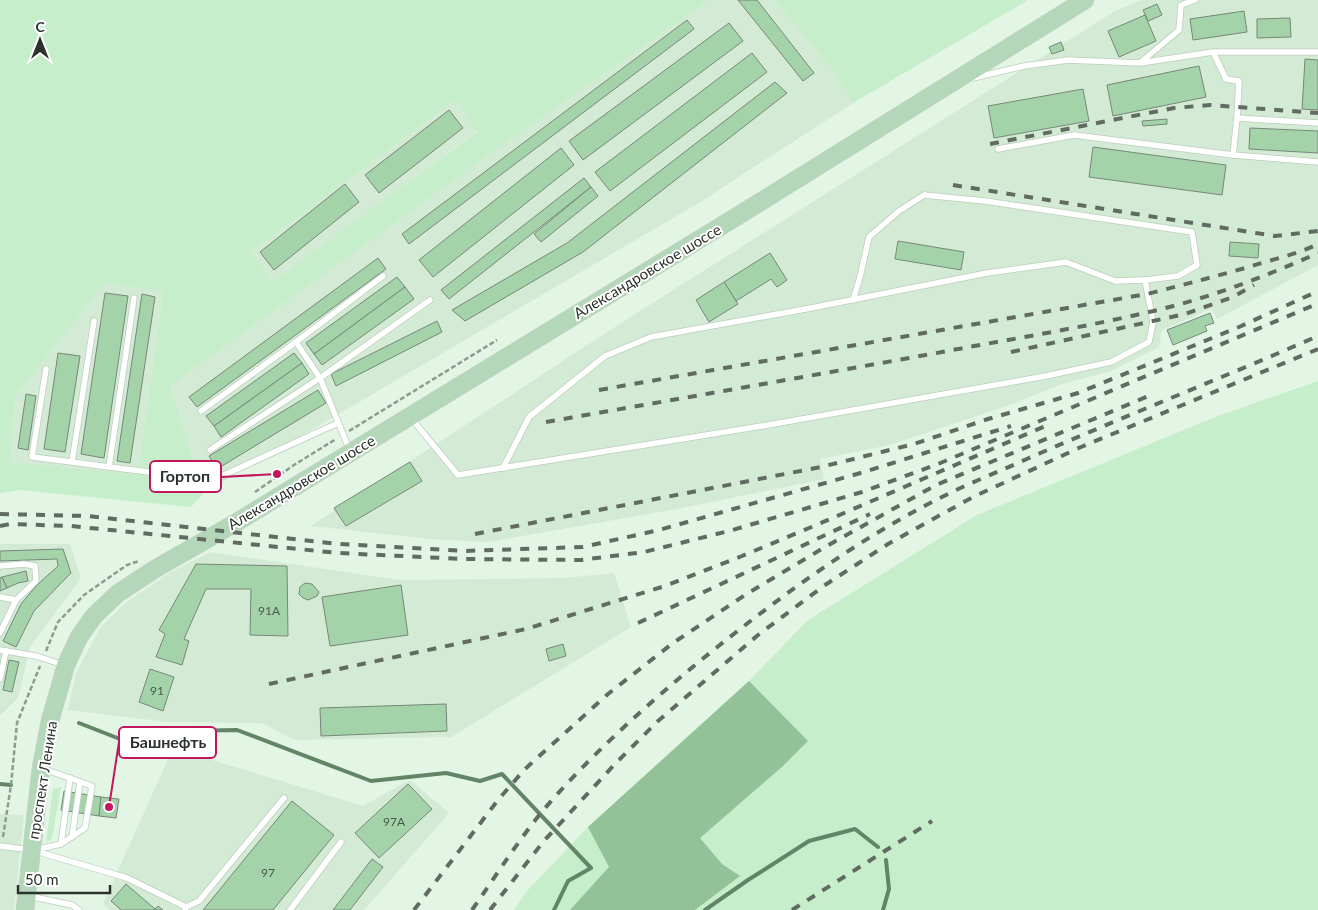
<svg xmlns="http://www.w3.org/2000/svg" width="1318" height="910" viewBox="0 0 1318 910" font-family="Lato,sans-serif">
  <rect width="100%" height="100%" fill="#e3f5e5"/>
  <g fill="#d3ebd5">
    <polygon points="709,0 775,0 832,69 853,103 697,204 204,493 170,386 497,149"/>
    <polygon points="1141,0 1318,0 1318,265 1217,319 1211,309 1162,330 1159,347 1111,371 1059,385 1010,405 890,445 820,459 824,479 677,509 488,542 429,539 311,526 621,323 1115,11"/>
    <polygon points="455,100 478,130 274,283 251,252"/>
    <polygon points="105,283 163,290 138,476 11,462 15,396"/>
    <polygon points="0,544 70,544 81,578 30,647 18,698 0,716"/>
    <polygon points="210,552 400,580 564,578 614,573 631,627 451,737 295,740 262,723 168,722 68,710 76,673 100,628 125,603 171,572"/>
    <polygon points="173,748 363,806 410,780 449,813 364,910 110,910 103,904"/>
    <polygon points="0,814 24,815 14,910 0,910"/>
  </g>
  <g fill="#c6eeca" fill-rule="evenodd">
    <path d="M 0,0 L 709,0 L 497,149 L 170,386 L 204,493 L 191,507 L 20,490 L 0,493 ZM 455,100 L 478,131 L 273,282 L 251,252 ZM 105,283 L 163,291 L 138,475 L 11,462 L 15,396 Z"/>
    <polygon points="775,0 1028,0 853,103 832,69"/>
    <polygon points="1318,381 1318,910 514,910 527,891 588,827 749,681 808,620 977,515 1218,416"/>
    <polygon points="61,787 53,833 51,840 46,842 53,789"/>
  </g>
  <polygon fill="#93c198" points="749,681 808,741 783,766 700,838 722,864 740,876 695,910 570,910 609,867 588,827"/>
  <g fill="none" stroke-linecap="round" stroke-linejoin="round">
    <g stroke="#638567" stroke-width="4">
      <polyline points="79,723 143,748 179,731 237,730 371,781 446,773 480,781 502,774 591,868 568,881 554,910"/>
      <polyline points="0,784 11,785"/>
      <polyline points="705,910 748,880 809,841 855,829 878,847"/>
      <polyline points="883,910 889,889 886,860"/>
    </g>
  </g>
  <g fill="#a4d2a9" stroke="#778779">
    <polygon points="738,0 757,0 814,73 803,81"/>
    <polygon points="1157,4 1162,15 1148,21 1143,10"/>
    <polygon points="1244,11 1247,32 1193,40 1190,19"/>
    <polygon points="1145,15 1156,41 1119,57 1108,31"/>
    <polygon points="1290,18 1291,37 1257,38 1257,19"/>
    <polygon points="687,20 694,29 409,244 402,234"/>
    <polygon points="729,23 743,41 583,160 569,141"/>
    <polygon points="1061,42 1064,50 1052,54 1049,47"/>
    <polygon points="752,53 767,72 610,191 595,172"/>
    <polygon points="1305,59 1318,60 1318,110 1302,109"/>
    <polygon points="1199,66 1206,97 1113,116 1107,85"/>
    <polygon points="775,82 787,93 583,252 465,321 452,310 567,243"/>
    <polygon points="1083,89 1089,121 994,138 988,106"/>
    <polygon points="449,110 463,128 379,193 365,175"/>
    <polygon points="1167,119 1167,124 1143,126 1142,121"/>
    <polygon points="1250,128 1318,131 1318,153 1249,149"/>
    <polygon points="1093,147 1226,165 1222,195 1089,177"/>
    <polygon points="561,148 574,165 433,277 419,260"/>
    <polygon points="584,178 591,187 449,299 441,290"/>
    <polygon points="345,184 359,202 274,270 260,252"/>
    <polygon points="591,187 598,196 541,242 534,234"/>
    <polygon points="898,241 964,252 961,270 895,259"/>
    <polygon points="1230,242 1259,244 1258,258 1229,256"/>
    <polygon points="770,253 787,280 777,287 771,279 736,301 724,282"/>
    <polygon points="378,258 386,269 197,407 189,397"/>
    <polygon points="397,277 405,287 314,354 306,343"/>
    <polygon points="724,282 738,304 709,322 696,300"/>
    <polygon points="405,287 414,299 322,365 314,354"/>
    <polygon points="105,293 128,296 104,458 81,454"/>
    <polygon points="142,294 155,297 130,463 117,461"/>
    <polygon points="1210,313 1214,323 1205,326 1207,331 1173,345 1167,330"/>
    <polygon points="437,321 442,332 336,386 331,374"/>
    <polygon points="58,353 80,356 65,452 44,449"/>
    <polygon points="294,353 302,363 214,426 206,416"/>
    <polygon points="302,363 309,374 221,437 214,426"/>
    <polygon points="318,390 326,403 217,469 209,456"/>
    <polygon points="26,394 36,396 28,450 18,448"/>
    <polygon points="410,462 422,481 346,526 334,508"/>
    <polygon points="63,549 71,573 34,611 16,647 3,641 21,604 37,585 58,566 57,559 0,561 0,551"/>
    <polygon points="196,564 287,566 288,636 250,635 251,589 206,589 184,639 189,641 182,665 156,657 165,634 159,630"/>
    <polygon points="26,571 28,581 18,583 7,588 2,577"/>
    <polygon points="2,577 7,588 0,591 0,578"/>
    <polygon points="305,583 312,584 319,592 317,596 308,600 303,598 299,594 300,587"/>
    <polygon points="401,585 408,635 330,646 322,597"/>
    <polygon points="563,644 566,656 549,661 546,649"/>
    <polygon points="9,660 19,662 12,692 3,690"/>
    <polygon points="150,669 174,677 163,711 139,702"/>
    <polygon points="446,704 447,731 321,736 320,708"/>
    <polygon points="408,784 432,809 379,858 355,833"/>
    <polygon points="64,791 101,797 99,816 61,810"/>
    <polygon points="101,797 119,799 116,818 99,816"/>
    <polygon points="292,801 334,835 273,910 203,910"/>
    <polygon points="372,859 383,867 350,910 333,910"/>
    <polygon points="126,884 155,909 158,906 163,910 121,910 111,901"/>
  </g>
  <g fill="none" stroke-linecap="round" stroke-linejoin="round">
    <defs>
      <g id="service">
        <polyline points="1213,52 1226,79 1239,81 1237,118 1318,123"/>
        <polyline points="1141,62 1179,30 1181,5 1195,0"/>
        <polyline points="973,78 1024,66 1068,60 1140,63 1213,52 1318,52"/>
        <polyline points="998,149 1074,135 1233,155 1237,118"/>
        <polyline points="1233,155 1318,162"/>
        <polyline points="134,298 109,467 213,480 338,423"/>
        <polyline points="94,321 72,462 109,467"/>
        <polyline points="296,342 383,276"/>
        <polyline points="46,369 32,457 72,462"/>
        <polyline points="201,411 296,342 320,378 350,451"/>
        <polyline points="411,418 458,475 762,426 1046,376 1111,362 1149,342 1153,322 1145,280"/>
        <polyline points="210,450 320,378 430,300"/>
        <polyline points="503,468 529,417 605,356 651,337 811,308 987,273 1066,262 1115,281 1145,280 1178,276 1197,265 1192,232 985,201 924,195 899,211 869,237 860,277 853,300"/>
        <polyline points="0,566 24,564 35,566 36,581 16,600 0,633"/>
        <polyline points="0,597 16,600"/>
        <polyline points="0,650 36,656 64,665"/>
        <polyline points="0,679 6,651"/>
        <polyline points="72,837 80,782"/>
        <polyline points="61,844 70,778"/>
        <polyline points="0,846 32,850 127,878 186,907 185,910"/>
        <polyline points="34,850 61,844 85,828 92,786 44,769"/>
        <polyline points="29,896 72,905 79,910"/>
        <polyline points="186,907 199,901 284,798"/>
        <polyline points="290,910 341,842"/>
      </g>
      <polyline id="primary" points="25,910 41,768 50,721 66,665 79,637 94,616 117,594 155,569 237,522 736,217 1085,0"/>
    </defs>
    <use href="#service" stroke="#bccdbd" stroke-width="7"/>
    <use href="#primary" stroke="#d9dad9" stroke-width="19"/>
    <g stroke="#8e9b90" stroke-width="2.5" stroke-dasharray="5 2.5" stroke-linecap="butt">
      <polyline points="349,431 497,340"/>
      <polyline points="255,492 294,465 336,439"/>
      <polyline points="46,651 58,622 84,595 127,565 139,561"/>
      <polyline points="3,837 11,785 17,723 40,666"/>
    </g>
    <use href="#service" stroke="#fff" stroke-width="5.5"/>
    <use href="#primary" stroke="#b3d7b8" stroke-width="18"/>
    <g stroke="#616b62" stroke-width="4" stroke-dasharray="9 9" stroke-linecap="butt">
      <polyline points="990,144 1174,108 1210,105 1318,113"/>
      <polyline points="953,185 1275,236 1318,231"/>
      <polyline points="1011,352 1185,314 1233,297 1254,285"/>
      <path d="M 599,390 L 1147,294 C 1183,285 1217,276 1252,266 C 1274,259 1298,254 1318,244"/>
      <path d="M 546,422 C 678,399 810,376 942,352 C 1011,339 1081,328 1149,312 C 1207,299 1264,277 1318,253"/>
      <polyline points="0,514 87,516 339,544 464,551 583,547 659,530 864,472 1011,426"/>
      <polyline points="0,526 10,524 71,526 338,553 464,559 581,560 644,552 729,531 862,492 938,464 1312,306"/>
      <polyline points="475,534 821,467 914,444 988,419 1078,393 1239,327 1316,292"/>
      <polyline points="638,623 870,514"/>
      <polyline points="269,684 526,629 665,586 742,556 814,526 1050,424"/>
      <polyline points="414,910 498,800 525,769 608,694 673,643 745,595 825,547 936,485 1151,395"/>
      <path d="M 472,910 C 498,873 522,834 552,800 C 603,743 661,692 721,644 C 793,587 869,532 952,492 C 977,480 1003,470 1029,458 C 1125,416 1222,378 1318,336"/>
      <polyline points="490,910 543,842 614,765 658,721 758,635 825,585 888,544 973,497 1081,447 1318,349"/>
      <polyline points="792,910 932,821"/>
    </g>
  </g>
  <g text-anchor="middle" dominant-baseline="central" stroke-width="4" stroke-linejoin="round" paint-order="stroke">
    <g font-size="12" fill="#495a4b">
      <text x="269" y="610">91А</text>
      <text x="157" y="690">91</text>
      <text x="394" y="821">97А</text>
      <text x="268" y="872">97</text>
    </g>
    <g font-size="15" fill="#2b322c" stroke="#fff">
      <text transform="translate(647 271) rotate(-31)">Александровское шоссе</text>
      <text transform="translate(301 482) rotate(-31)">Александровское шоссе</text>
      <text transform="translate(42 780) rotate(-81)">проспект Ленина</text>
    </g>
  </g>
  <path fill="none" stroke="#c2185b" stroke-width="2" d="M277 474L221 477M109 807L119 742"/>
  <g fill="#c2185b" stroke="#fff" stroke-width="2">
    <circle cx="277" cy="474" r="5"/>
    <circle cx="109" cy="807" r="5"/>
  </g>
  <g fill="#fff" stroke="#c2185b" stroke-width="2">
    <rect x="150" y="461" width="71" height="31" rx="5"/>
    <rect x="119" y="727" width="97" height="31" rx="5"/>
  </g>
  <g font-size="16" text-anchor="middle" font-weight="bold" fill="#2b322c">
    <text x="185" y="482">Гортоп</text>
    <text x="168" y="748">Башнефть</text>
  </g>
  <g transform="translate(40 40)" stroke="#ffffff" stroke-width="4" paint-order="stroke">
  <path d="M0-4L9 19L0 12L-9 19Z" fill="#2b322c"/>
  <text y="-8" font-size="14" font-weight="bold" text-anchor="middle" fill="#2b322c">С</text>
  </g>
  <path d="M18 885v8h92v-8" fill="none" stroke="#2b322c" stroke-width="2.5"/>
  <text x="25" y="885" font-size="15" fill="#2b322c" stroke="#ffffff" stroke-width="4" paint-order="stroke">50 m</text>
</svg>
